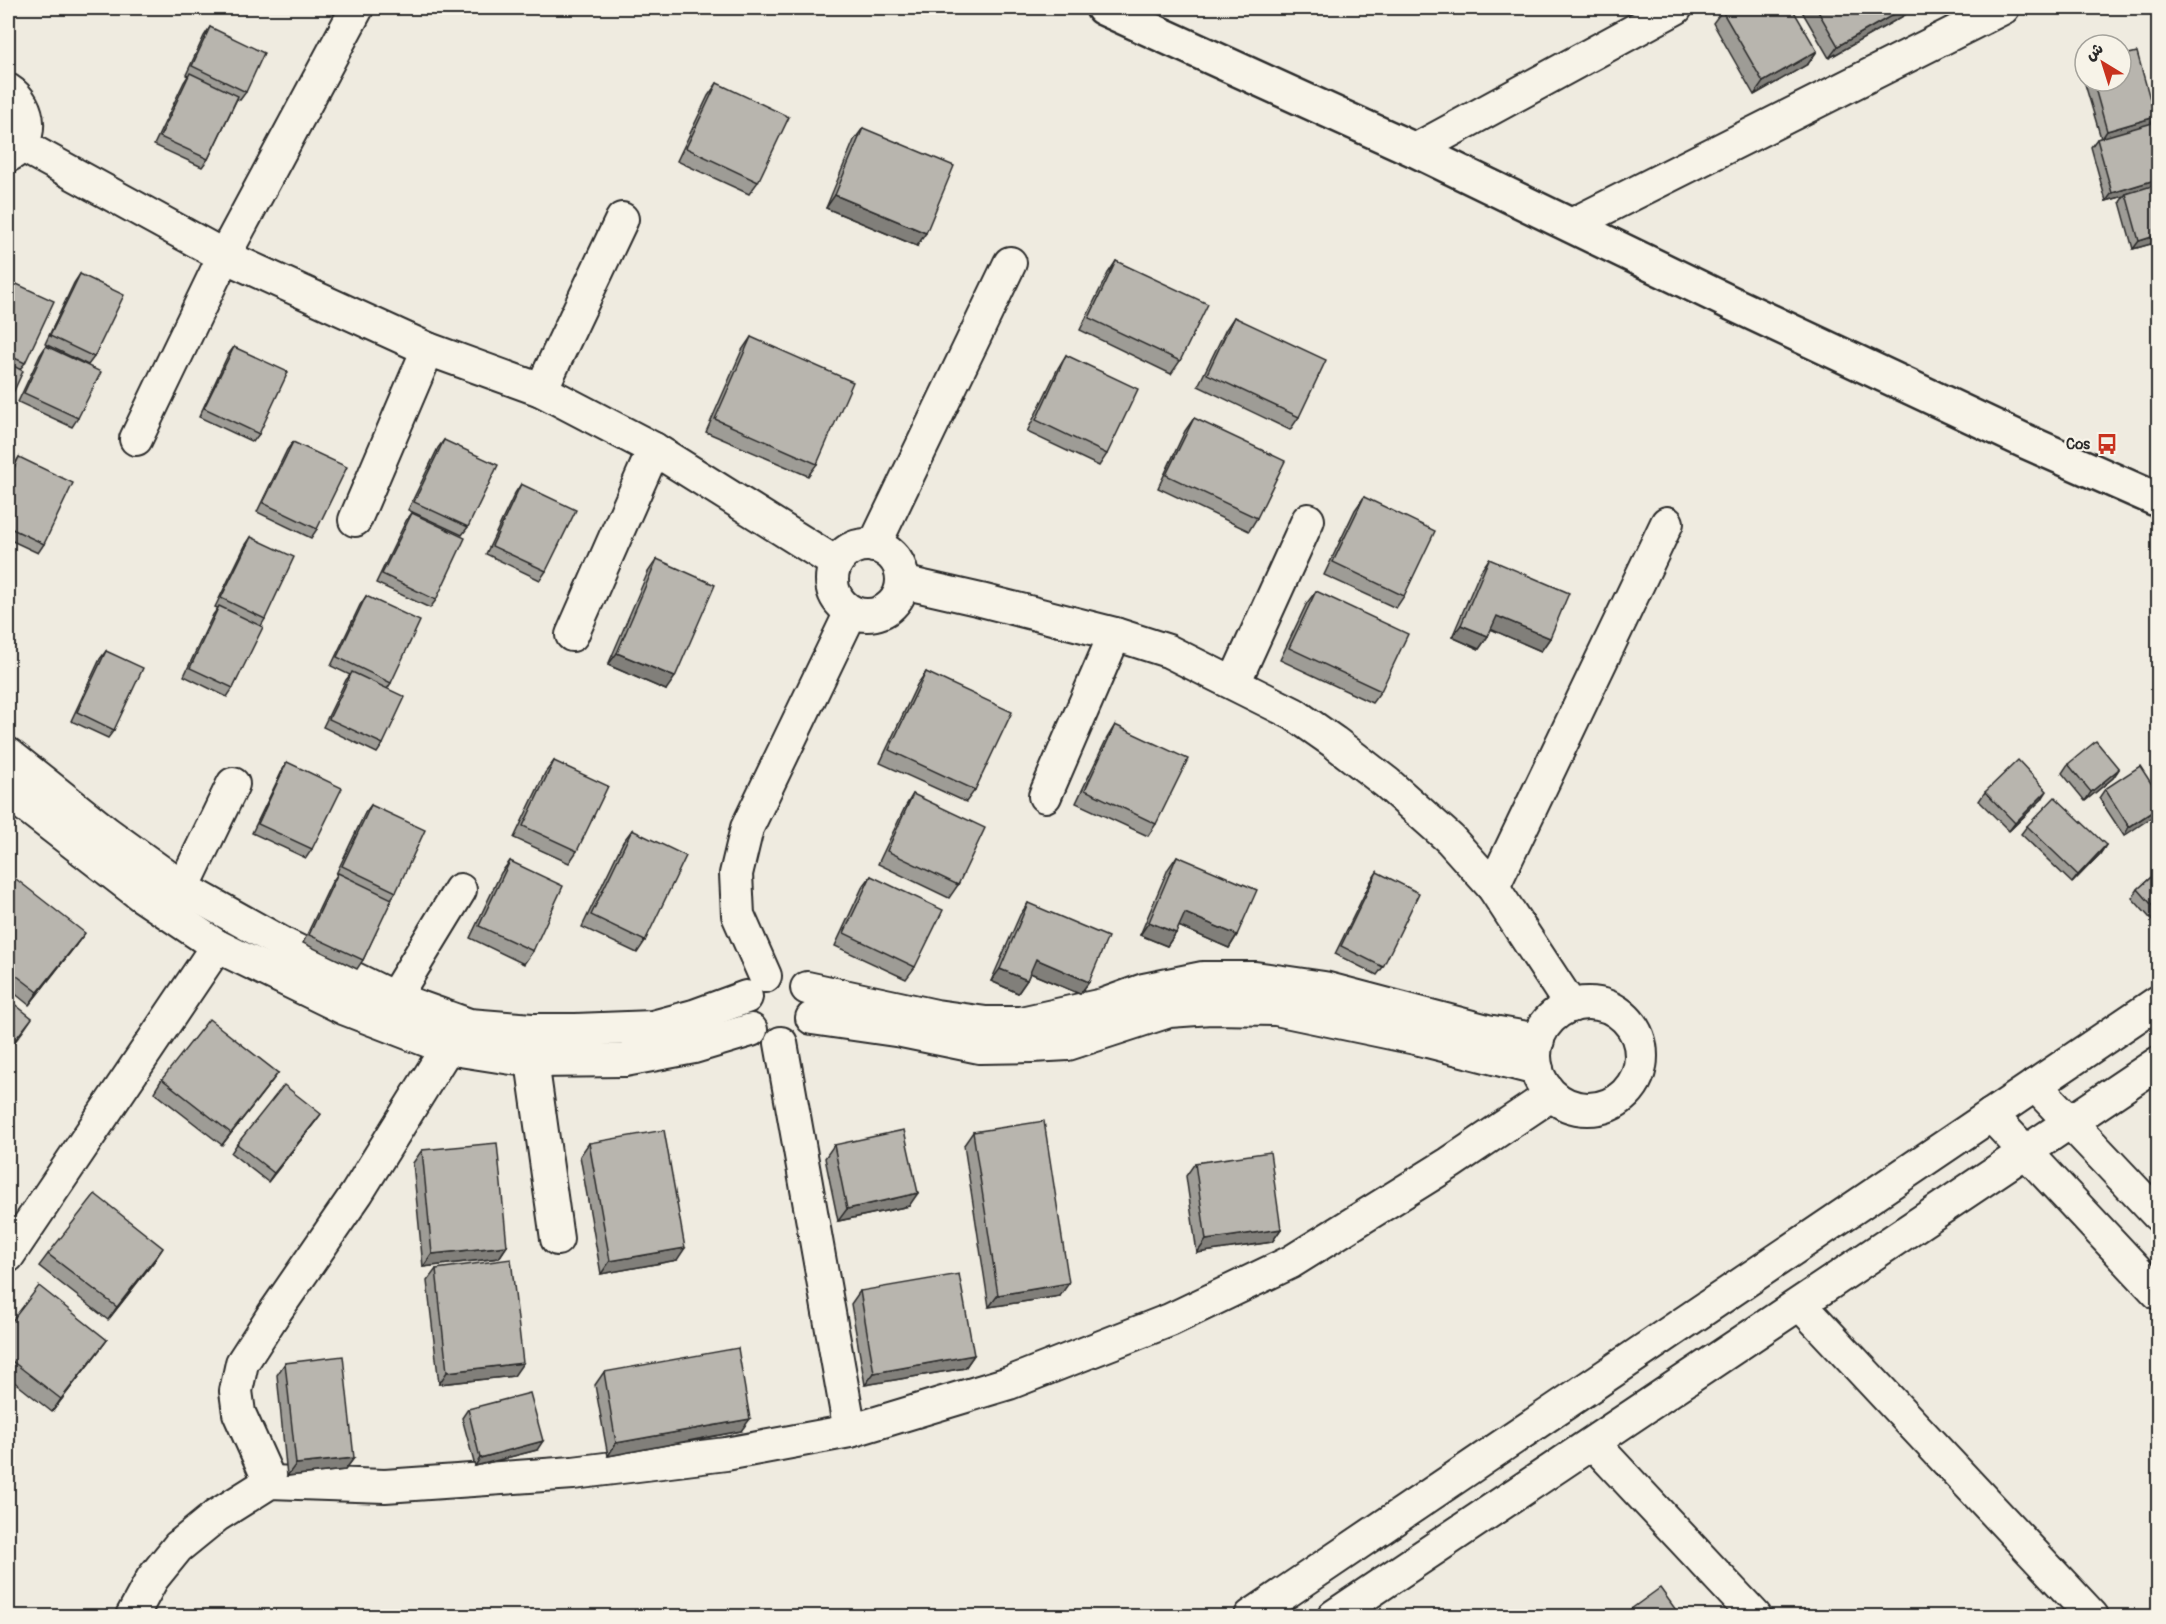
<svg xmlns="http://www.w3.org/2000/svg" width="2166" height="1624" viewBox="0 0 2166 1624" font-family="Pangolin,'Playpen Sans Arabic',sans-serif">
  <rect width="100%" height="100%" fill="#efebe0"/>
  <filter id="ink" filterUnits="userSpaceOnUse"><feTurbulence type="fractalNoise" baseFrequency=".0167" numOctaves="2"/><feDisplacementMap in="SourceGraphic" scale="12" xChannelSelector="R" yChannelSelector="G"/><feConvolveMatrix kernelMatrix="1 2 1 2 8 2 1 2 1" color-interpolation-filters="sRGB"/></filter>
  <g filter="url(#ink)">
    <g fill="none" stroke-linecap="round" stroke-linejoin="round">
      <defs>
        <g id="minor">
          <path d="M 8,90 C 32,105 35,143 8,156"/>
          <polyline points="21,145 224,256 428,349 541,390 654,449 836,563"/>
          <polyline points="1415,150 1676,8"/>
          <polyline points="1571,225 2003,8"/>
          <polyline points="541,390 622,219"/>
          <polyline points="136,439 224,256 357,8"/>
          <polyline points="355,520 428,349"/>
          <circle cx="867" cy="580" r="35"/>
          <polyline points="874,546 1010,263"/>
          <polyline points="902,582 981,600 1115,634 1168,651 1294,714 1334,742 1387,783 1450,839 1493,887 1571,1006"/>
          <polyline points="572,635 654,449"/>
          <polyline points="1234,683 1308,520"/>
          <polyline points="8,754 107,833 183,888 285,945 394,998 469,1025 532,1030 576,1030 653,1027 694,1016 746,997"/>
          <polyline points="8,792 141,895 217,946 346,1009 447,1048 532,1061 625,1060 694,1047 751,1030"/>
          <polyline points="1045,796 1115,634"/>
          <polyline points="1493,887 1667,523"/>
          <polyline points="183,888 233,784"/>
          <polyline points="765,976 738,915 736,874 747,828 851,612"/>
          <polyline points="807,988 936,1016 986,1023 1021,1023 1103,1005 1144,990 1203,978 1255,978 1324,988 1487,1031 1538,1040"/>
          <polyline points="394,998 460,890"/>
          <circle cx="1588" cy="1056" r="53"/>
          <polyline points="812,1018 902,1031 980,1047 1032,1046 1068,1044 1169,1011 1211,1008 1276,1009 1420,1039 1537,1069"/>
          <polyline points="781,1043 850,1431"/>
          <polyline points="532,1061 557,1239"/>
          <polyline points="2035,1085 2158,1215"/>
          <polyline points="1991,1115 2158,1293"/>
          <polyline points="8,1256 217,946"/>
          <polyline points="1800,1304 2092,1616"/>
          <polyline points="1593,1443 1755,1616"/>
          <polyline points="270,1482 239,1413 236,1391 242,1363 273,1315 357,1193 447,1048"/>
          <polyline points="132,1616 152,1579 178,1547 216,1516 270,1482 385,1486 573,1473 726,1454 850,1431 1009,1383 1170,1320 1291,1262 1450,1163 1551,1095"/>
          <polyline points="1251,1616 2158,1002"/>
          <polyline points="1334,1616 2158,1063"/>
        </g>
        <polyline id="major" points="1103,8 1415,150 1733,304 2027,442 2158,500"/>
      </defs>
      <use href="#minor" stroke="#2b2b2b" stroke-width="36"/>
      <use href="#major" stroke="#2b2b2b" stroke-width="38"/>
      <use href="#minor" stroke="#f7f3e8" stroke-width="32"/>
      <use href="#major" stroke="#f7f3e8" stroke-width="33"/>
    </g>
    <g fill="#9e9c96" stroke="#2b2b2b" stroke-width="1.5">
      <polygon points="1800,8 1910,8 1905,15 1829,58"/>
      <polygon points="1722,11 1817,51 1808,64 1754,95 1713,23"/>
      <polygon points="210,27 246,92 240,100 237,99 208,159 202,167 154,145 184,82 188,76 186,75 204,36"/>
      <polygon points="2085,70 2085,81 2121,81 2155,117 2151,123 2158,128 2158,242 2133,249 2120,202 2124,196 2106,201 2091,147 2097,139 2101,138 2082,74"/>
      <polygon points="717,83 758,182 749,194 677,161 708,96"/>
      <polygon points="863,128 917,246 826,208 854,140"/>
      <polygon points="1116,261 1180,361 1171,374 1080,330 1108,273"/>
      <polygon points="80,274 94,357 88,365 45,344 74,283"/>
      <polygon points="10,281 25,363 20,369 8,404 8,285"/>
      <polygon points="1234,317 1299,417 1290,430 1198,386 1226,329"/>
      <polygon points="751,337 817,464 808,476 706,432 742,350"/>
      <polygon points="46,346 78,418 72,427 18,402 40,355"/>
      <polygon points="234,347 259,434 253,442 199,417 228,355"/>
      <polygon points="1066,355 1107,454 1099,466 1027,432 1058,368"/>
      <polygon points="1194,418 1257,518 1249,531 1158,488 1185,431"/>
      <polygon points="444,440 468,527 462,535 408,510 438,448"/>
      <polygon points="293,442 317,529 311,538 257,512 287,450"/>
      <polygon points="19,457 44,544 38,553 8,539 8,478 13,466"/>
      <polygon points="521,484 546,571 540,580 486,554 515,493"/>
      <polygon points="1364,497 1404,596 1396,608 1324,575 1355,510"/>
      <polygon points="412,513 436,600 430,608 376,583 406,521"/>
      <polygon points="251,537 265,619 261,626 233,688 227,697 184,676 213,615 218,608 215,607 245,546"/>
      <polygon points="657,559 666,690 608,665 648,572"/>
      <polygon points="1489,559 1550,638 1541,651 1491,629 1488,636 1479,649 1452,637 1480,572"/>
      <polygon points="1316,591 1381,691 1372,703 1280,660 1307,603"/>
      <polygon points="366,596 391,683 387,689 383,744 377,753 323,727 346,680 350,675 331,666 360,605"/>
      <polygon points="106,651 114,730 108,738 71,721 100,659"/>
      <polygon points="926,672 975,790 966,802 880,763 917,685"/>
      <polygon points="1115,725 1156,824 1148,836 1076,803 1107,738"/>
      <polygon points="554,761 577,851 569,863 514,838 545,773"/>
      <polygon points="287,762 312,849 306,858 252,833 282,771"/>
      <polygon points="2068,764 2119,769 2113,778 2085,801 2062,773"/>
      <polygon points="2105,789 2158,794 2124,836 2099,798"/>
      <polygon points="1985,792 2042,799 2009,831 1979,801"/>
      <polygon points="913,794 958,885 949,898 878,864 905,807"/>
      <polygon points="371,805 396,892 391,899 363,960 357,969 303,943 332,882 337,875 336,874 365,813"/>
      <polygon points="2027,826 2106,845 2100,854 2072,883 2021,834"/>
      <polygon points="632,830 645,941 637,953 582,927 623,842"/>
      <polygon points="1177,856 1237,935 1229,948 1179,926 1176,933 1167,946 1140,935 1168,869"/>
      <polygon points="510,861 533,951 524,964 470,938 501,873"/>
      <polygon points="2158,871 2158,927 2132,898 2138,889"/>
      <polygon points="1377,872 1383,967 1377,975 1335,954 1371,881"/>
      <polygon points="871,876 915,967 906,979 835,946 862,888"/>
      <polygon points="8,891 76,945 29,1005 8,988"/>
      <polygon points="1028,903 1089,982 1080,994 1030,973 1027,980 1018,993 991,981 1020,915"/>
      <polygon points="278,1073 222,1145 154,1092 162,1079"/>
      <polygon points="315,1122 268,1182 231,1153 237,1144"/>
      <polygon points="973,1132 1060,1296 989,1307 964,1145"/>
      <polygon points="589,1143 677,1260 601,1274 580,1156"/>
      <polygon points="834,1145 909,1206 838,1221 825,1158"/>
      <polygon points="422,1150 507,1246 499,1258 423,1267 413,1163"/>
      <polygon points="1195,1163 1281,1229 1272,1242 1197,1253 1186,1176"/>
      <polygon points="48,1254 155,1260 108,1320 39,1266"/>
      <polygon points="436,1269 514,1376 439,1384 427,1281"/>
      <polygon points="860,1291 974,1355 965,1368 865,1385 851,1304"/>
      <polygon points="8,1326 107,1340 52,1412 8,1377"/>
      <polygon points="285,1363 354,1458 345,1470 287,1476 277,1375"/>
      <polygon points="604,1372 741,1431 608,1456 595,1385"/>
      <polygon points="468,1409 537,1450 475,1466 462,1418"/>
    </g>
    <g fill="#817f7a" stroke="#2b2b2b" stroke-width="1.5">
      <polygon points="1905,8 1910,8 1905,15 1829,58 1838,46"/>
      <polygon points="1817,51 1808,64 1754,95 1763,82"/>
      <polygon points="2155,117 2149,126 2101,140 2107,131"/>
      <polygon points="2158,179 2158,186 2126,194 2124,196 2106,201 2112,193"/>
      <polygon points="835,195 926,233 917,246 826,208"/>
      <polygon points="2158,235 2158,242 2133,249 2139,241"/>
      <polygon points="1497,616 1550,638 1541,651 1488,628"/>
      <polygon points="1461,625 1488,636 1479,649 1452,637"/>
      <polygon points="617,653 675,677 666,690 608,665"/>
      <polygon points="2119,769 2113,778 2085,801 2091,792"/>
      <polygon points="2047,791 2042,799 2009,831 2015,823"/>
      <polygon points="2158,808 2158,813 2124,836 2129,827"/>
      <polygon points="2106,845 2100,854 2072,883 2078,875"/>
      <polygon points="1185,913 1237,935 1229,948 1176,925"/>
      <polygon points="1149,922 1176,933 1167,946 1140,935"/>
      <polygon points="85,933 76,945 29,1005 38,992"/>
      <polygon points="1036,959 1089,982 1080,994 1028,972"/>
      <polygon points="1000,969 1027,980 1018,993 991,981"/>
      <polygon points="32,1018 23,1031 8,1051 8,1049"/>
      <polygon points="278,1073 269,1085 222,1145 231,1133"/>
      <polygon points="321,1114 315,1122 268,1182 274,1173"/>
      <polygon points="918,1193 909,1206 838,1221 847,1209"/>
      <polygon points="1281,1229 1272,1242 1197,1253 1206,1240"/>
      <polygon points="507,1246 499,1258 423,1267 432,1254"/>
      <polygon points="163,1248 155,1260 108,1320 117,1307"/>
      <polygon points="685,1248 677,1260 601,1274 610,1261"/>
      <polygon points="1069,1283 1060,1296 989,1307 998,1295"/>
      <polygon points="107,1340 98,1352 52,1412 61,1399"/>
      <polygon points="974,1355 965,1368 865,1385 874,1373"/>
      <polygon points="523,1363 514,1376 439,1384 447,1372"/>
      <polygon points="750,1419 741,1431 608,1456 616,1443"/>
      <polygon points="543,1441 537,1450 475,1466 480,1458"/>
      <polygon points="354,1458 345,1470 287,1476 296,1464"/>
    </g>
    <g fill="#b8b5ae" stroke="#2b2b2b" stroke-width="1.5">
      <polygon points="1727,8 1792,8 1817,51 1763,82 1722,11"/>
      <polygon points="1816,8 1905,8 1838,46"/>
      <polygon points="210,27 264,53 246,92 192,66"/>
      <polygon points="2137,52 2155,117 2107,131 2093,81 2121,81 2121,56"/>
      <polygon points="190,73 238,96 208,159 160,137"/>
      <polygon points="717,83 789,117 758,182 686,148"/>
      <polygon points="2156,122 2158,128 2158,179 2112,193 2097,139"/>
      <polygon points="863,128 954,166 926,233 835,195"/>
      <polygon points="2158,184 2158,235 2139,241 2126,194"/>
      <polygon points="1116,261 1208,304 1180,361 1089,318"/>
      <polygon points="80,274 124,295 94,357 50,336"/>
      <polygon points="10,281 54,301 25,363 8,355 8,286"/>
      <polygon points="1234,317 1326,360 1299,417 1207,374"/>
      <polygon points="751,337 853,382 817,464 715,419"/>
      <polygon points="46,346 101,372 78,418 24,393"/>
      <polygon points="234,347 288,372 259,434 204,408"/>
      <polygon points="1066,355 1138,389 1107,454 1036,420"/>
      <polygon points="8,363 23,371 8,404"/>
      <polygon points="1194,418 1285,461 1257,518 1166,475"/>
      <polygon points="444,440 498,465 468,527 414,502"/>
      <polygon points="293,442 347,467 317,529 263,503"/>
      <polygon points="19,457 73,483 44,544 8,527 8,482"/>
      <polygon points="521,484 576,510 546,571 492,546"/>
      <polygon points="1364,497 1435,531 1404,596 1333,562"/>
      <polygon points="412,513 465,538 436,600 382,574"/>
      <polygon points="251,537 294,557 265,619 221,598"/>
      <polygon points="657,559 715,585 675,677 617,653"/>
      <polygon points="1489,559 1569,593 1550,638 1497,616 1488,636 1461,625"/>
      <polygon points="1316,591 1408,634 1381,691 1289,648"/>
      <polygon points="366,596 420,621 391,683 337,657"/>
      <polygon points="219,606 263,627 233,688 190,668"/>
      <polygon points="106,651 143,668 114,730 77,712"/>
      <polygon points="352,672 405,697 383,744 329,719"/>
      <polygon points="926,672 1012,712 975,790 889,750"/>
      <polygon points="1115,725 1188,759 1156,824 1085,790"/>
      <polygon points="2096,741 2119,769 2091,792 2068,764"/>
      <polygon points="2018,760 2047,791 2015,823 1985,792"/>
      <polygon points="554,761 608,786 577,851 523,826"/>
      <polygon points="287,762 342,788 312,849 258,824"/>
      <polygon points="2140,766 2158,794 2158,808 2129,827 2105,789"/>
      <polygon points="913,794 985,828 958,885 887,851"/>
      <polygon points="2055,797 2106,845 2078,875 2027,826"/>
      <polygon points="371,805 425,830 396,892 342,866"/>
      <polygon points="632,830 686,856 645,941 591,915"/>
      <polygon points="1177,856 1257,890 1237,935 1185,913 1176,933 1149,922"/>
      <polygon points="510,861 563,886 533,951 479,926"/>
      <polygon points="2158,871 2158,912 2138,889"/>
      <polygon points="1377,872 1419,893 1383,967 1341,946"/>
      <polygon points="338,873 392,899 363,960 309,935"/>
      <polygon points="871,876 943,910 915,967 844,933"/>
      <polygon points="16,879 85,933 38,992 8,969 8,891"/>
      <polygon points="1028,903 1108,937 1089,982 1036,959 1027,980 1000,969"/>
      <polygon points="8,999 32,1018 8,1049"/>
      <polygon points="209,1019 278,1073 231,1133 162,1079"/>
      <polygon points="284,1085 321,1114 274,1173 237,1144"/>
      <polygon points="1044,1121 1069,1283 998,1295 973,1132"/>
      <polygon points="664,1130 685,1248 610,1261 589,1143"/>
      <polygon points="904,1130 918,1193 847,1209 834,1145"/>
      <polygon points="497,1143 507,1246 432,1254 422,1150"/>
      <polygon points="1270,1152 1281,1229 1206,1240 1195,1163"/>
      <polygon points="95,1194 163,1248 117,1307 48,1254"/>
      <polygon points="511,1259 523,1363 447,1372 436,1269"/>
      <polygon points="959,1274 974,1355 874,1373 860,1291"/>
      <polygon points="39,1286 107,1340 61,1399 8,1358 8,1326"/>
      <polygon points="738,1348 750,1419 616,1443 604,1372"/>
      <polygon points="343,1356 354,1458 296,1464 285,1363"/>
      <polygon points="530,1393 543,1441 480,1458 468,1409"/>
      <polygon points="1660,1588 1681,1617 1620,1617"/>
    </g>
  </g>
  <defs>
    <symbol id="bus-bare" viewBox="-9 -9 18 18"><path d="M-5-6H5V4H4V6H2V4H-2V6H-4V4H-5ZM-3.5-4V0h7V-4ZM-3.5 1.2v1.5H-2V1.2ZM2 1.2v1.5H3.5V1.2Z" fill="#c8321e" stroke="#f7f3e8" stroke-width="2.5" paint-order="stroke"/></symbol>
  </defs>
  <g fill-rule="evenodd">
    <use href="#bus-bare" x="2092" y="429" width="30" height="30"/>
  </g>
  <g text-anchor="middle" dominant-baseline="central" stroke-width="4.5" stroke-linejoin="round" paint-order="stroke">
    <g font-size="15" font-weight="bold" fill="#2b2b2b" stroke="#f7f3e8" text-anchor="end">
      <text x="2090" y="444">Cos</text>
    </g>
  </g>
  <rect width="2166" height="1624" fill="none" stroke="#f7f3e8" stroke-width="30"/>
  <rect x="15" y="15" width="2136" height="1594" fill="none" stroke="#2b2b2b" stroke-width="2" filter="url(#ink)"/>
  <g transform="translate(2103 63) rotate(322)"><circle r="28" fill="#f7f3e8" stroke="#a5a39c" stroke-width="1.5"/>
  <path d="M0-4.5L10 22L0 15L-10 22Z" fill="#c8321e"/>
  <text y="-9" font-size="16" font-weight="bold" text-anchor="middle" fill="#2b2b2b">ش</text>
  </g>
</svg>
